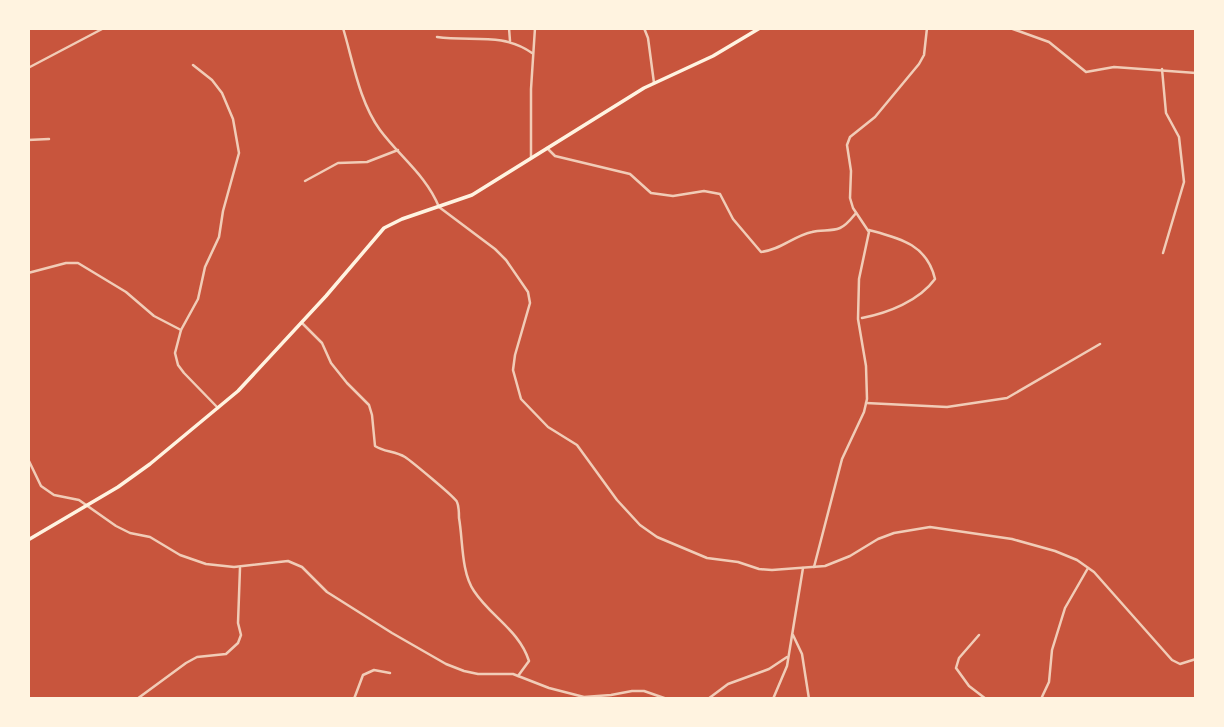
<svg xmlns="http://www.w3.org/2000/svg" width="1224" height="727" viewBox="0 0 1224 727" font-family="Arial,sans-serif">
  <rect width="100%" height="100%" fill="#c8553d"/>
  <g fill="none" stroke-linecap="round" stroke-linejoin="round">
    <g stroke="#f1ccb7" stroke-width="2.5">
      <polyline points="509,28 510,41"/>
      <polyline points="644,28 648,38 654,83"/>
      <polyline points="1010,28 1049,42 1086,72 1114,67 1196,73"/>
      <path d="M 437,37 C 471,42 502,32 532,53"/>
      <polyline points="193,65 212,80 222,93 233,119 239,153 223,211 219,237 205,267 198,299 181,330 175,353 178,365 184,373 218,408"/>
      <polyline points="28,68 104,28"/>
      <polyline points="1162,69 1166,113 1179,137 1184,182 1163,253"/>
      <polyline points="28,140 49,139"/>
      <path d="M 547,148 L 555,156 L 630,174 L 651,193 L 673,196 L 704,191 L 720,194 L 733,219 L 761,252 C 781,250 793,236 812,232 C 821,229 831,232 840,228 C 847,225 851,219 856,213"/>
      <polyline points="531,158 531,89 535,28"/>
      <polyline points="305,181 338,163 367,162 398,150"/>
      <polyline points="439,207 495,249 506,260 528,292 530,303 515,355 513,370 521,399 548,427 577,445 617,500 640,525 657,537 707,558 738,562 759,569 772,570 825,566 850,556 878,539 894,533 930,527 1012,539 1055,551 1077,560 1094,572 1172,660 1180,664 1196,659"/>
      <polyline points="28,273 66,263 78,263 126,292 154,316 181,330"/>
      <path d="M 862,318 C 888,313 919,301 935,279 C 927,244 899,238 869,230"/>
      <path d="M 302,323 L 322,343 L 331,363 L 347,383 L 369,405 L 372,415 L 375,446 C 384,452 395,451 405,457 C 411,461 456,498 457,502 C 459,506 459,514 459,518 C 463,540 461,572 474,591 C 491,617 519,630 529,661 L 518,676"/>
      <polyline points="866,403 947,407 1007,398 1100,344"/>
      <polyline points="28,459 41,486 54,495 79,500 116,526 130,533 150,537 180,555 206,564 234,567 288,561 302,567 327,592 392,633 446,664 464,671 478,674 513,674 549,688 584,697 611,695 632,691 644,691 667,699"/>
      <polyline points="814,567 842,459 864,412 867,399 866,366 858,319 859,279 869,232 853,208 850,198 851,171 847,145 850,137 875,117 919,64 924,55 927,28"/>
      <polyline points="793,635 802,654 809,699"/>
      <polyline points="979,635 959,658 956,668 969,686 986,699"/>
      <polyline points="137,699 186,663 197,657 226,654 238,643 241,635 238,623 240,568"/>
      <polyline points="354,699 363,675 374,670 390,673"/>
      <polyline points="708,699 728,684 769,669 787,657"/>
      <polyline points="773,699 787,666 803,568"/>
      <polyline points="1041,699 1049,682 1052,650 1065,608 1088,568"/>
    </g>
    <path stroke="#f1ccb7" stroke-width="2.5" d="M 343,28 C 353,61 359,101 380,130 C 400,157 426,175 439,207"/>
    <polyline stroke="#fff3e0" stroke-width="3.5" points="28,540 118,487 150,464 238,391 326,296 384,228 402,219 472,195 644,88 713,56 760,28"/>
  </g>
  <rect width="1224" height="727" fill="none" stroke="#fff3e0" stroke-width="60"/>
</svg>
